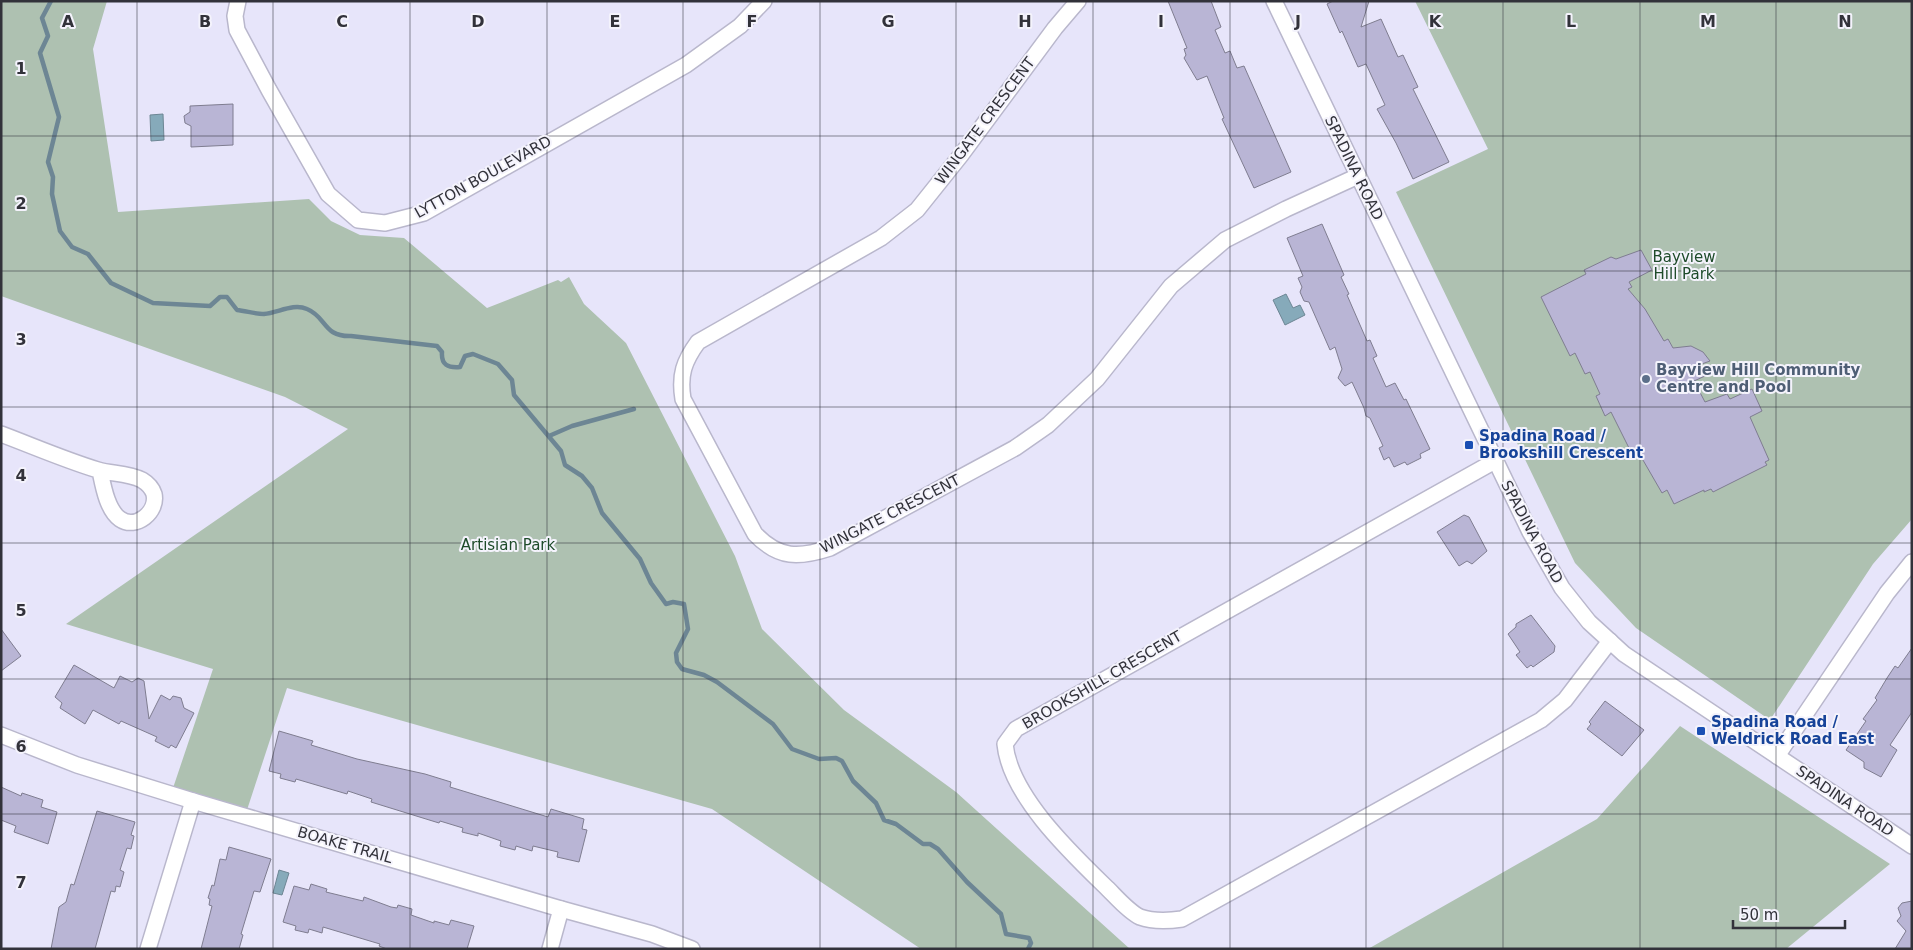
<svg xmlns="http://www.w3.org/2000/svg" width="1913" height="950" viewBox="0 0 1913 950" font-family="'DejaVu Sans',sans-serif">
  <rect width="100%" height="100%" fill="#e7e5fa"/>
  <g fill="#aec1b1">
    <polygon points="1,1 107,1 93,49 118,212 309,199 331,221 360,235 404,238 487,308 558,280 561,282 569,277 584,304 626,343 735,556 762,629 844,710 956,792 1130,949 921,949 712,809 287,688 245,816 171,794 213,669 66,624 348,429 285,397 1,296"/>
    <polygon points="1415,1 1912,1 1912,519 1873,564 1770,720 1636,628 1575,563 1396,192 1488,149"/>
    <polygon points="1680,726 1890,864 1786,949 1368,949 1597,819"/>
  </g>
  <g fill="#86aaba" stroke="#6d8694">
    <polygon points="163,114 164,140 151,141 150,115"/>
    <polygon points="1286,294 1293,308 1300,305 1305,315 1285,325 1273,300"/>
    <polygon points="279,870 289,873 282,895 273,893"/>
  </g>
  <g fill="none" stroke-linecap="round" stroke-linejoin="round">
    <g stroke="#6d8694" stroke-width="4.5">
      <path d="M 51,1 L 42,18 L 48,36 L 40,53 L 59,117 L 48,162 L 53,177 L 52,194 L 60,231 L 72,247 L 88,254 L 111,283 L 153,303 L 210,306 L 220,297 L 227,297 L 237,310 C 246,311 256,314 264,314 C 278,313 293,303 307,309 C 327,317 323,337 351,336 L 437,346 L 442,352 C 441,365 448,368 460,367 L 465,356 L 473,354 L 498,364 L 512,380 L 514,395 L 561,451 L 565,465 L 582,476 L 592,488 L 602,513 L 640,559 L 651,583 L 666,604 L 673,602 L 684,604 L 688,629 L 676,653 L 677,662 L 682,669 L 704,675 L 717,682 L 773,724 L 792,749 L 819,759 L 836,758 L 842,761 L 853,781 L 876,803 L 884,820 L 896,824 L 923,844 L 930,844 L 938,849 L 967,882 L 1001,914 L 1006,934 L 1029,938 L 1031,943 L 1028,949"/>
      <polyline points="549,436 572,426 634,409"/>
    </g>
  </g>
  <g fill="#b9b5d5" stroke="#7f7d90">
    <polygon points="1168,1 1211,1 1221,27 1215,30 1225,53 1230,51 1237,68 1244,66 1291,172 1254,188 1222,119 1224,118 1207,76 1197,80 1184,58 1186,55 1184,49 1187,48"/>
    <polygon points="1333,1 1369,1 1361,27 1381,19 1398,57 1403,55 1418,87 1413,89 1449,162 1413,179 1396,143 1377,109 1385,105 1366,64 1358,67 1342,31 1340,33 1327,4"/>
    <polygon points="233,104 233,145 191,147 191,126 185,123 184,116 190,112 190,106"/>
    <polygon points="1322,224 1344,275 1341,277 1349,294 1347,295 1367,341 1370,340 1377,356 1373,358 1386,387 1395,383 1404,400 1406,399 1430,449 1420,454 1421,458 1407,465 1405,462 1394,467 1389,457 1384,460 1379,448 1383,446 1370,418 1366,416 1364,408 1352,382 1345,386 1338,378 1342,369 1335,347 1330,350 1309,302 1304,301 1300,292 1302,287 1298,278 1303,276 1287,238"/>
    <polygon points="1641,250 1652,270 1629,282 1632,287 1628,289 1645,309 1664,341 1668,339 1673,348 1691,346 1703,352 1710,361 1699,365 1705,376 1694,381 1705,402 1727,394 1730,399 1752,389 1762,411 1750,417 1769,460 1765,462 1767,465 1713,492 1711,489 1704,492 1704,490 1674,504 1667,490 1662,493 1636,448 1630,450 1611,412 1605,416 1596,396 1600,394 1590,372 1585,374 1575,353 1570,356 1541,297 1586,274 1584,270 1611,257 1616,259"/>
    <polygon points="1464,515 1469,517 1487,551 1472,564 1467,561 1459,566 1437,532"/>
    <polygon points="1531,615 1555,646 1554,652 1533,667 1531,665 1527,668 1516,655 1520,652 1508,634 1516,627 1516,624"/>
    <polygon points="1,629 21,656 1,671"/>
    <polygon points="1912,648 1912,712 1890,745 1897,750 1881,777 1864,768 1864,762 1846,750 1866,721 1863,719 1877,700 1875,698 1887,678 1895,666 1898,668"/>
    <polygon points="74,665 114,688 120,676 132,682 138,678 144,681 149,719 161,695 170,700 173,696 181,698 184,708 194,713 176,748 171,745 169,748 155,741 157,737 121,721 119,724 93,710 85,724 60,708 62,703 55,697"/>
    <polygon points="1605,701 1644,730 1622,756 1587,729 1591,724 1589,722"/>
    <polygon points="279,731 313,741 311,745 357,759 425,774 451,782 450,787 548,817 551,809 584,819 582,829 587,830 579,862 557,857 558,852 533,846 532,851 516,846 515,850 500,846 501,841 478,833 478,836 462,832 463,828 440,821 439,823 371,802 372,799 348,791 347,794 296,779 295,782 280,778 281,774 269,771"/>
    <polygon points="1,787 21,796 22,793 43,800 41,807 57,812 48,844 14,832 16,826 1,820"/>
    <polygon points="97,811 135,822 131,835 134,836 131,849 127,848 120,870 124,872 120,887 116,886 115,892 111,891 95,949 51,949 59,907 66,902 71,884 74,885"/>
    <polygon points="229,847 271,859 260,892 254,891 241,934 243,935 239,949 201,949 212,906 209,905 210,899 208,898 212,885 214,886 220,859 226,860"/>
    <polygon points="311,884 327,889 326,892 363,901 364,897 391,907 397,908 398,905 412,909 411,915 434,923 434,921 449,925 451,920 474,926 467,949 387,949 379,946 380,944 323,927 322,933 309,929 308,933 295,930 296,926 283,922 294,886 309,890"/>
    <polygon points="1912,901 1912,949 1895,949 1906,931 1897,921 1901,916 1898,908 1902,903"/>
  </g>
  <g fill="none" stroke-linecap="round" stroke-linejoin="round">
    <defs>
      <g id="minor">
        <polyline points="238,1 235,16 237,30 269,90 328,194 358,220 385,223 424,213 686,65 740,26 764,1"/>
        <path d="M 1078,1 L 1055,28 L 961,155 L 917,210 L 881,238 L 698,342 C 684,361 679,375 683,399 L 755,534 C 779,559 799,558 830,548 L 1015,448 L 1048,425 L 1097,379 L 1171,286 L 1225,240 L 1286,209 L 1358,176"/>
        <polyline points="1274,1 1530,532 1562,588 1589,622 1624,654 1912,846"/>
        <path d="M 1,434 C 33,446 65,460 98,470 C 112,474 128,473 142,480 C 147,483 152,488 154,494 C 158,512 136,530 120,519 C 107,510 103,485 100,471"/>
        <path d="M 1495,461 L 1016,729 L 1005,744 C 1010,796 1072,854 1108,889 C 1117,898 1129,912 1140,917 C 1154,922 1168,921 1182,919 L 1541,720 L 1565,700 L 1610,641"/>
        <polyline points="1,735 77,765 193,801 561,909 652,934 692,949"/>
        <polyline points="1777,756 1887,593 1912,562"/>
        <polyline points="148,949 193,801"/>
        <polyline points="550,949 561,909"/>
      </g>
    </defs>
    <use href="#minor" stroke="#b9b7cc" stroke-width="18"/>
    <use href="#minor" stroke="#fff" stroke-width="15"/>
  </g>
  <path fill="none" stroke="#32323a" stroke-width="1" stroke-opacity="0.55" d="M 137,1 L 137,949M 273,1 L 273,949M 410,1 L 410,949M 547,1 L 547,949M 683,1 L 683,949M 820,1 L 820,949M 956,1 L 956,949M 1093,1 L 1093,949M 1230,1 L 1230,949M 1366,1 L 1366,949M 1503,1 L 1503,949M 1640,1 L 1640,949M 1776,1 L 1776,949M 1,136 L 1912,136M 1,271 L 1912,271M 1,407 L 1912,407M 1,543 L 1912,543M 1,679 L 1912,679M 1,814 L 1912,814"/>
  <circle fill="#5c6f8a" stroke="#f4f3fc" stroke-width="2" cx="1646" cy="379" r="5"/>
  <g fill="#1a4fb4" stroke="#f4f3fc" stroke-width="2">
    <rect x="1464" y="440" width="10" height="10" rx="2.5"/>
    <rect x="1696" y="726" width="10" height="10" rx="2.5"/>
  </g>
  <g text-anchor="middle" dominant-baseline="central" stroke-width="4" stroke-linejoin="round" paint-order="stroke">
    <g font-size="15" fill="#32323a" stroke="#f4f3fc">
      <text transform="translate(985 121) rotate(-53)">WINGATE CRESCENT</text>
      <text transform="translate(1354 168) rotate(64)">SPADINA ROAD</text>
      <text transform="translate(483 177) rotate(-29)">LYTTON BOULEVARD</text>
      <text transform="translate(890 514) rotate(-27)">WINGATE CRESCENT</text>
      <text transform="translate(1532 532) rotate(62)">SPADINA ROAD</text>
      <text transform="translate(1102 680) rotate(-30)">BROOKSHILL CRESCENT</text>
      <text transform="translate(1845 801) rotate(34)">SPADINA ROAD</text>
      <text transform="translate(345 845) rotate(16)">BOAKE TRAIL</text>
    </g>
    <g font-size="15" fill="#1e4b2a" stroke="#f4f3fc">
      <text x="1684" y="257">Bayview<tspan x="1684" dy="17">Hill Park</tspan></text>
      <text x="508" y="545">Artisian Park</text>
    </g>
    <g font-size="15" font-weight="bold" fill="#4e5e75" stroke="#f4f3fc" text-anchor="start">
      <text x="1656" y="370">Bayview Hill Community<tspan x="1656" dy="17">Centre and Pool</tspan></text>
    </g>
    <g font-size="15" font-weight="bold" fill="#164399" stroke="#f4f3fc" text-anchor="start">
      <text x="1479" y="436">Spadina Road /<tspan x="1479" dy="17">Brookshill Crescent</tspan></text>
      <text x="1711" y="722">Spadina Road /<tspan x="1711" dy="17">Weldrick Road East</tspan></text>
    </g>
  </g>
  <g font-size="16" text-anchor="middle" font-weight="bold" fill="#32323a" stroke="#f4f3fc" stroke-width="4" stroke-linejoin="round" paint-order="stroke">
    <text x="68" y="27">A</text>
    <text x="205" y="27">B</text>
    <text x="342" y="27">C</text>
    <text x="478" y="27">D</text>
    <text x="615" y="27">E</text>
    <text x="752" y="27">F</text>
    <text x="888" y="27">G</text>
    <text x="1025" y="27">H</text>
    <text x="1161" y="27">I</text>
    <text x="1298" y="27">J</text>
    <text x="1435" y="27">K</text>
    <text x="1571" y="27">L</text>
    <text x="1708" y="27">M</text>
    <text x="1845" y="27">N</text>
    <text x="21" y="74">1</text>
    <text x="21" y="209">2</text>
    <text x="21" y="345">3</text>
    <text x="21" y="481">4</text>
    <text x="21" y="616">5</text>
    <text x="21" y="752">6</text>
    <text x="21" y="888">7</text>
  </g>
  <rect width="1913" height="950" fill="none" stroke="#32323a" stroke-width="5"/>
  <path d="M1733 920v8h112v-8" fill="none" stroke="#32323a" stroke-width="2.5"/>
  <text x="1740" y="920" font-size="15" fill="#32323a" stroke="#f4f3fc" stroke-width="4" paint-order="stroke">50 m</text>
</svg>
